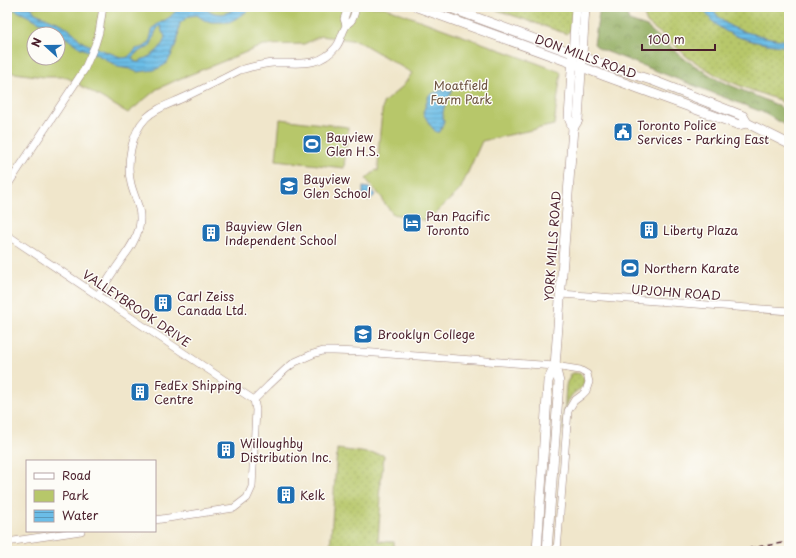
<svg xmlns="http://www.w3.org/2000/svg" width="796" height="558" viewBox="0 0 796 558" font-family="'Playpen Sans',sans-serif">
  <defs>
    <pattern id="grass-dots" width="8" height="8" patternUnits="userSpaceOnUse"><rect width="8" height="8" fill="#b7c76a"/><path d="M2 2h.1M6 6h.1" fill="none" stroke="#9faa5c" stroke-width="1.8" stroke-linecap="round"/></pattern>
    <pattern id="forest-crowns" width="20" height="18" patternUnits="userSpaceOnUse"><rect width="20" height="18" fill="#91ac5e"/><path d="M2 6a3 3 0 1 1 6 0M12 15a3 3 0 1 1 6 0" fill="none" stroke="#788b4e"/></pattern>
    <pattern id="water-rules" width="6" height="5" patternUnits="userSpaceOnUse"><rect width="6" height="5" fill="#6bbde7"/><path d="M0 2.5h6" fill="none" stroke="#5a99bb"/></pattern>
  </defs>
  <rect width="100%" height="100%" fill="#fdfcf7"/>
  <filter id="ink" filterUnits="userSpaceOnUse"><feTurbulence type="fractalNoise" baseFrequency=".025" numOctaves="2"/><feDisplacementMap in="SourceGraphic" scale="8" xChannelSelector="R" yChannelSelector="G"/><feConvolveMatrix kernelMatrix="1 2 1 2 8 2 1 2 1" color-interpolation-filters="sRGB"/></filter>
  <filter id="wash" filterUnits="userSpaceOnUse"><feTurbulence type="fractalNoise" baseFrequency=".012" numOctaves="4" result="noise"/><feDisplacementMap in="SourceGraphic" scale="16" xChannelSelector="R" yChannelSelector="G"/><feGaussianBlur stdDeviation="0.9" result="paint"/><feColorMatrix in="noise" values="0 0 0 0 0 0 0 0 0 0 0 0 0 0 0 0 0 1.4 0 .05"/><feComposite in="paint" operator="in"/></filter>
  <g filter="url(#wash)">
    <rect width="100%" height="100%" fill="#f0e6cb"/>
    <g fill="url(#grass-dots)" stroke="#80734a">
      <polygon points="488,7 590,7 567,34"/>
      <polygon points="641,7 789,7 789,108 779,100 748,89 721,78 687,57 668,39 647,23"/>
      <path d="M 572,373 C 577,373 581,373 583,377 C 588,386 578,389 573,394 C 571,396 569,399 568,402 C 564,411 565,420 564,430 L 563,430 L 566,386 L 567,382 L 570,377 L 569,375 Z"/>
      <polygon points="337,449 384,455 379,496 381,498 378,541 394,542 394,551 330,551"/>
    </g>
    <polygon fill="url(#forest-crowns)" stroke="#6e6644" points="600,7 624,7 629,21 647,27 686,60 718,80 777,105 789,113 789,127 762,112 600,49 594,44"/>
    <g fill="#b7c76a" stroke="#80734a" fill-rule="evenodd">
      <path d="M 7,7 L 384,7 L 561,72 L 554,125 L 482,141 L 460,190 L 427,221 L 393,214 L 382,200 L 383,199 L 366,179 L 376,170 L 378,171 L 379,141 L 383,103 L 403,86 L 412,73 L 358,41 L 321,36 L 304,44 L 264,45 L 179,79 L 157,89 L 128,113 L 66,77 L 44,77 L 7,72 ZM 34,34 L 58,34 L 58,58 L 34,58 Z"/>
      <polygon points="280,119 348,127 344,168 276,160"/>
    </g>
    <g fill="url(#water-rules)" stroke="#5a6e89" fill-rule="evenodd">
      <path d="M 9,7 L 31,7 L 35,13 L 62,24 L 74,33 L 79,39 L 84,43 L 123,58 L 128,57 L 136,49 L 144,47 L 149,43 L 152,31 L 155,26 L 170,17 L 177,10 L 184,7 L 202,7 L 214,13 L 222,14 L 229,12 L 236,7 L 250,7 L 246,12 L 235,19 L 229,22 L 212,22 L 204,20 L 197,15 L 189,16 L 180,23 L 179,27 L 178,39 L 171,56 L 166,64 L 159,68 L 154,70 L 137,72 L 130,69 L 118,67 L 102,57 L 81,48 L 48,26 ZM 160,26 L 161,26 L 162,32 L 165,36 C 163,49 152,56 141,60 L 140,62 L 136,62 L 133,60 L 132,57 C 135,55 137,52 140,51 C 143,49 147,49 149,47 C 155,40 153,31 160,26 Z"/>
      <path d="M 703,7 L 712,7 C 721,26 740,31 758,35 C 769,38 779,40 789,41 L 789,47 C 759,43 717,39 703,7 Z"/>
      <path d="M 453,89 C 448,100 440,109 444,121 L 440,132 L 436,132 L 430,125 L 423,113 L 429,95 L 441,90 Z"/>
      <polygon points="363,187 369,188 375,195 368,201 366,199 363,199"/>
    </g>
  </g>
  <g filter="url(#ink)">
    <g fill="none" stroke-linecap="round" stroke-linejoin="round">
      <defs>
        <g id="minor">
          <polyline points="346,25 344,19 348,7"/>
          <polyline points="7,186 84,70 95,45 99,32 103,7"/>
          <polyline points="7,235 254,400"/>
          <polyline points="561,294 789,311"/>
          <path d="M 98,295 C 105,285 112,273 120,262 C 127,252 136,241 139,228 C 143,210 135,200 131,184 C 126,164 131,133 146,118 C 156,108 170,104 183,98 C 202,89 221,80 240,70 C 251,67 262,64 273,63 C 297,62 318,69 336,47 C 341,41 342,32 346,26 C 347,24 350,22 351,21 C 354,18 355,11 356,7"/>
          <polyline points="254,400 269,385 286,369 295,362 313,354 323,351 334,351 361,352 555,366 580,370 587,374 589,382 586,391 582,395 574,401 568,411 557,551"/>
          <polyline points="155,520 234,508 247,498 252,487 256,410 254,400"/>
          <polyline points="7,542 81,531"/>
        </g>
        <g id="major">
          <polyline points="417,7 572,63 605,76 739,125 747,123 789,144"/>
          <polyline points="448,7 610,67 654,81 743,116 747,123"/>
          <polyline points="573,128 578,120 585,7"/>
          <polyline points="537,551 548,381 555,366"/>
          <polyline points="547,551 559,382 555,366 573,128 569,118 576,7"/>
        </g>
      </defs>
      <use href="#minor" stroke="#9d827b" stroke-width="8"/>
      <use href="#major" stroke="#9d827b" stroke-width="10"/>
      <use href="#minor" stroke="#fff" stroke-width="7"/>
      <use href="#major" stroke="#fff" stroke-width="9"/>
      <polyline stroke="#4a1f2b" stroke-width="1.5" stroke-dasharray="6 3" stroke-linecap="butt" points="732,551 789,542"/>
    </g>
  </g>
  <defs>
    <symbol id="civic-square" viewBox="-11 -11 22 22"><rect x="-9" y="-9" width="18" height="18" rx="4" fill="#1f6fb2" stroke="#fdfcf7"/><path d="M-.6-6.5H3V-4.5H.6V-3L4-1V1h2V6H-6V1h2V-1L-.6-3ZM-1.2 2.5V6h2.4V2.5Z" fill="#fff"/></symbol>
    <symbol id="stadium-square" viewBox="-11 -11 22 22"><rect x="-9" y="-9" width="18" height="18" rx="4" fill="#1f6fb2" stroke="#fdfcf7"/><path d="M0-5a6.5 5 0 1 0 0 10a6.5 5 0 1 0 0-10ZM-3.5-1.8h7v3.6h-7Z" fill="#fff"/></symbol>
    <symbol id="school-square" viewBox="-11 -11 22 22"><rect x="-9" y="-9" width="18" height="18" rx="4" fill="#1f6fb2" stroke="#fdfcf7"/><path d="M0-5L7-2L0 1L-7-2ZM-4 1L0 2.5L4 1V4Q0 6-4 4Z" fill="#fff"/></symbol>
    <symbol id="hotel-square" viewBox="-11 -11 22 22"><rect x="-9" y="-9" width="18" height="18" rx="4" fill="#1f6fb2" stroke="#fdfcf7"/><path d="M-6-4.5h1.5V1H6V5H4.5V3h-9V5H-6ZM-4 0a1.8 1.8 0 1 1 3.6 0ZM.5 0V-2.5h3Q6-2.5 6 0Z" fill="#fff"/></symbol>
    <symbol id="building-square" viewBox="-11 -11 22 22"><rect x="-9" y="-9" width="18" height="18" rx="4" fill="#1f6fb2" stroke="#fdfcf7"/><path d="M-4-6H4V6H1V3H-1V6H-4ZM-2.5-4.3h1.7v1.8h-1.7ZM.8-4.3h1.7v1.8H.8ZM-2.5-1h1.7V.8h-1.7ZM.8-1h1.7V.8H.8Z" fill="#fff"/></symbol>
    <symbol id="university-square" viewBox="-11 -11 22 22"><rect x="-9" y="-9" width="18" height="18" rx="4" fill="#1f6fb2" stroke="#fdfcf7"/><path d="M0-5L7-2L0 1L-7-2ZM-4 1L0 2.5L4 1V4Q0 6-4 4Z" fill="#fff"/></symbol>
  </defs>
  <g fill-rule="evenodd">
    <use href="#civic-square" x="612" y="121" width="22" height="22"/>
    <use href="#stadium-square" x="301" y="133" width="22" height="22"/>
    <use href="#school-square" x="278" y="175" width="22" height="22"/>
    <use href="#hotel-square" x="401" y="212" width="22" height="22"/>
    <use href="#building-square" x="638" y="219" width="22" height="22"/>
    <use href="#building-square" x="200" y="222" width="22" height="22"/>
    <use href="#stadium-square" x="619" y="257" width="22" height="22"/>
    <use href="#building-square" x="152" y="292" width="22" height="22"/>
    <use href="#university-square" x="352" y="323" width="22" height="22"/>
    <use href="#building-square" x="129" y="381" width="22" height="22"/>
    <use href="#building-square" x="215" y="439" width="22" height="22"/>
    <use href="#building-square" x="275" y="484" width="22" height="22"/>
  </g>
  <g text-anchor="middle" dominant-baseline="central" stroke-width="3" stroke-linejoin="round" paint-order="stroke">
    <g font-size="12" fill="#4a1f2b" stroke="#fdfcf7">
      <text transform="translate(586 56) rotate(20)">DON MILLS ROAD</text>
      <text transform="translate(552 246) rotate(-86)">YORK MILLS ROAD</text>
      <text transform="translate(676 292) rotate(4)">UPJOHN ROAD</text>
      <text transform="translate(137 308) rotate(34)">VALLEYBROOK DRIVE</text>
    </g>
    <g font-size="12" fill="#6b513e" stroke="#fdfcf7">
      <text x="461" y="85">Moatfield<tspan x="461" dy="14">Farm Park</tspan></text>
    </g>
    <g font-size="12" fill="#4a1f2b" stroke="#fdfcf7" text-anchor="start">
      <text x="637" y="125">Toronto Police<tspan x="637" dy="14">Services - Parking East</tspan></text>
      <text x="326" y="137">Bayview<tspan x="326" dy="14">Glen H.S.</tspan></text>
      <text x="303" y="179">Bayview<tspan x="303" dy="14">Glen School</tspan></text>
      <text x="426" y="216">Pan Pacific<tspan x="426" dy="14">Toronto</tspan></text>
      <text x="225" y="226">Bayview Glen<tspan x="225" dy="14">Independent School</tspan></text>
      <text x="663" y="230">Liberty Plaza</text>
      <text x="644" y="268">Northern Karate</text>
      <text x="177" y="296">Carl Zeiss<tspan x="177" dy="14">Canada Ltd.</tspan></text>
      <text x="377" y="334">Brooklyn College</text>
      <text x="154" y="385">FedEx Shipping<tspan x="154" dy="14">Centre</tspan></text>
      <text x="240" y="443">Willoughby<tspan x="240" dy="14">Distribution Inc.</tspan></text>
      <text x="300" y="495">Kelk</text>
    </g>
  </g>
  <rect width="796" height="558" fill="none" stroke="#fdfcf7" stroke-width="24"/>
  <rect x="26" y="460" width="130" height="72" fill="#fdfcf7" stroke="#b5a4a5"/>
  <rect x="34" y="473" width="20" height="6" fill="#ffffff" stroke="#b5a4a5"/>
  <text x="62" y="480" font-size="12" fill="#4a1f2b">Road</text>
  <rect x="34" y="490" width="20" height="12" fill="#b7c76a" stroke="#b5a4a5"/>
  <text x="62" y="500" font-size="12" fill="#4a1f2b">Park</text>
  <rect x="34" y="510" width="20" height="12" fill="url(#water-rules)" stroke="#b5a4a5"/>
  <text x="62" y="520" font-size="12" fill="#4a1f2b">Water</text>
  <g transform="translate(46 46) rotate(291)"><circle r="19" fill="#fdfcf7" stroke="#b5a4a5"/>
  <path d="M0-3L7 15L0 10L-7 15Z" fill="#1f6fb2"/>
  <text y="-6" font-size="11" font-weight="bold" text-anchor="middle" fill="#4a1f2b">N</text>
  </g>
  <path d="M642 44v6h73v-6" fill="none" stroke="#4a1f2b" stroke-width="2"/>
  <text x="648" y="44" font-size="12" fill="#4a1f2b" stroke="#fdfcf7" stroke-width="3" paint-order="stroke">100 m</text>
</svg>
